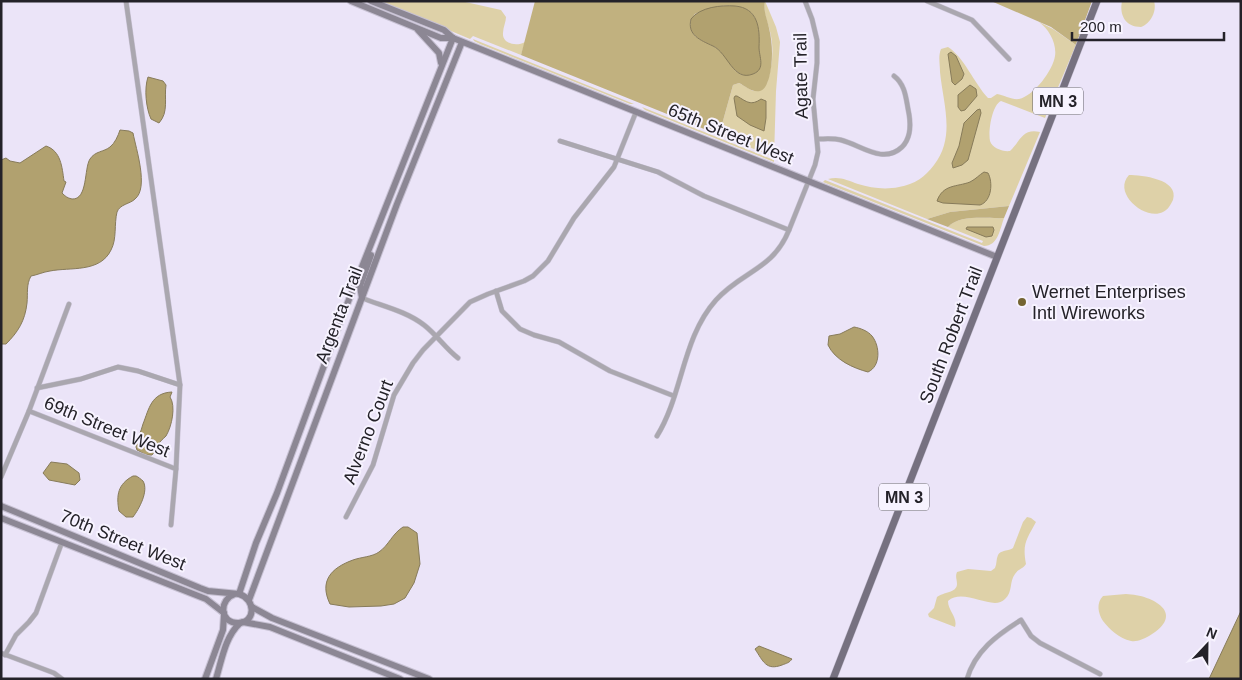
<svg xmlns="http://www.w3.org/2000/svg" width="1242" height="680" viewBox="0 0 1242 680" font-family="Arial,sans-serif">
  <rect width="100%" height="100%" fill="#ebe4f8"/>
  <g fill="#ded1a8">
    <path d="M 380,1 L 461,1 L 501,10 L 506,17 C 506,22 503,27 503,33 C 502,44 517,47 525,42 L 521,55 L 473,36 L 470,39 Z"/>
    <path d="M 765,1 L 776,27 L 780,42 L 776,91 L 774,157 L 719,135 L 733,85 L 739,83 L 753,91 L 767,83 C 772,67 774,52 771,36 C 769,24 762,13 765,1 Z"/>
    <path d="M 1122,1 L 1154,1 C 1157,11 1151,23 1141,27 C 1126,27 1119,16 1122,1 Z"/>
    <path d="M 1039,22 L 1053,29 L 1076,45 L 1045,118 L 1001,101 C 992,105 988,131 990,141 C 992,148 1003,152 1010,151 C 1020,142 1022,128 1040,132 L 1009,206 L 950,212 L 927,219 L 828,179 C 839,176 847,180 858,184 C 871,188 885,190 899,187 C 915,184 925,177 934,165 C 956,137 943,103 940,72 C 940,64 938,56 941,49 L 948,47 C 964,57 974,83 988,98 L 991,98 L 997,94 C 1004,95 1012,100 1019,99 C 1034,96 1053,70 1055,56 C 1057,44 1049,29 1039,22 Z"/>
    <polygon points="473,39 634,104 630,104 480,44 474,41"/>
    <polygon points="642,107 774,160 774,162 645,110"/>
    <path d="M 1129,175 C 1141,175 1180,179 1173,200 C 1171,204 1168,210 1163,212 C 1145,221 1112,193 1129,175 Z"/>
    <path d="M 825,180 L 982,243 L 983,241 L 948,227 C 960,214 987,219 1004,218 C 1000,229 998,246 984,246 L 823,182 Z"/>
    <path d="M 1027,517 L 1031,518 L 1036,522 C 1027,539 1022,543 1026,564 C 1023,569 1018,569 1015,574 C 1009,582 1013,592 1005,599 C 993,612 964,587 948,601 C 948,611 958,617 955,627 L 929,617 L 928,614 L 934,608 L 937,597 C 943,592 957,593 957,584 C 957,579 955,577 957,572 L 968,569 L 991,571 L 995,568 C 997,564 996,559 998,555 C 1000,550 1009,551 1013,548 L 1023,522 Z"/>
    <path d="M 1126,594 C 1154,595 1187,614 1149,636 C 1143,639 1138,642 1131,641 C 1119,638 1110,630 1103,621 C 1098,613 1096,603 1103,596 Z"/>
  </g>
  <g fill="#c1b17f" fill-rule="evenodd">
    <path d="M 535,1 L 765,1 C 763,11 767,18 769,28 C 773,45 773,62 769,78 C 767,83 766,89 760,91 C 753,93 745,86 739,83 L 733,85 L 719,135 L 521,55 ZM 722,6 C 756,4 759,19 759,48 C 759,61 764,62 755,73 C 732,81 733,61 719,50 C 707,40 689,41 690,21 L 695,14 L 702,11 Z"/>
    <polygon points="991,1 1092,1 1076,45 1051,27"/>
    <path d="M 1009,206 L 1004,218 C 988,219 960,214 948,227 L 927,219 L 950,212 Z"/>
  </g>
  <g fill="#b1a16f" stroke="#877b5a">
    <path d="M 735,6 C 758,8 760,28 759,47 C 759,57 766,69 753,74 C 733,82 728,53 713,46 C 700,40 687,35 691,19 C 700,7 721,5 735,6 Z"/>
    <polygon points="951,52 956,56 964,74 962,79 955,85 952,82 948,54"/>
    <path d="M 148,77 L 163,81 L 166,85 C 164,98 169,112 159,123 L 151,119 C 146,108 144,89 148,77 Z"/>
    <polygon points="970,85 976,89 977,96 965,110 961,111 958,107 958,95"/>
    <path d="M 737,96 C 747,102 751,106 761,99 L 766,101 L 766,118 L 764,131 L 750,125 L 737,116 L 734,98 L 735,96 Z"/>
    <polygon points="980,109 981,113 968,160 962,165 953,168 952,163 959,146 964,123 977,110"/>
    <path d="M 120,130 L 129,131 L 133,133 C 136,149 149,188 135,199 C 130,204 120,204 117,212 C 114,224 117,239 111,250 C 100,273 70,267 50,271 C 43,272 37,275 31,276 C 26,285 28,293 27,303 C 25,321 18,332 6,344 L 1,344 L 1,160 L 6,158 L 10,161 L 20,163 L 46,146 C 61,151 62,167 64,181 L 66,182 L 62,193 C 65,196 67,198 72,199 C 88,200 84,168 90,159 C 95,151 104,152 110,147 C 115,143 118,136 120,130 Z"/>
    <path d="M 984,172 L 988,173 C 993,182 992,201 980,205 L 943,203 L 937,201 C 943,184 957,187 970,182 C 976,179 979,175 984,172 Z"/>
    <polygon points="967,227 993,227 994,230 992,236 986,237 966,229"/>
    <path d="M 854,327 C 860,328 868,331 872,336 C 880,346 881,366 868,372 C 853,368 835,360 828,345 L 829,336 L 840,334 Z"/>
    <path d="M 172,392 L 170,397 C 176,406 172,426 166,436 C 163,439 160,441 158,445 C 156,449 155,452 152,455 L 146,455 L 137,450 L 136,447 C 137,439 141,432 143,424 C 149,409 151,393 172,392 Z"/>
    <polygon points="51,462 67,464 79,473 80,480 75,485 49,480 43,473"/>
    <path d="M 133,476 L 136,476 C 137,476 142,480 143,481 C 149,491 139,509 133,517 L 126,517 L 119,511 C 116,495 118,484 133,476 Z"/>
    <path d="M 403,527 L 408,527 L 417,533 L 420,564 L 414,583 L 405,598 L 394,604 L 381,606 L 349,607 L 330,604 C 319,581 331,568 353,560 C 361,557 372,557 379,552 C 389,545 392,534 403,527 Z"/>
    <polygon points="1241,611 1241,679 1209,679"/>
    <path d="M 759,646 L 792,659 C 789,663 787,663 782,665 C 766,671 763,661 755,649 Z"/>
  </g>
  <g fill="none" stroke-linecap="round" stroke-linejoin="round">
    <defs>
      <g id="street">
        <polyline points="126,1 180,385 176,469 171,525"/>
        <polyline points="927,1 972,20 1009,59"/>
        <path d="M 818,139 C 825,139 833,138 841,140 C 861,145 883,165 902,147 C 911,138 911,126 909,114 C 906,100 906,85 894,76"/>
        <path d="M 560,141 L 658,172 L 704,196 L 789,230 C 773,270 742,271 716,300 C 682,338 683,394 657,436"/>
        <polyline points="789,230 815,165 818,152 813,99 817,63 817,40 812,19 805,1"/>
        <polyline points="496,291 502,311 520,329 534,335 559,342 610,371 674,396"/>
        <path d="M 362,298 C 382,306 406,311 424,325 C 437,335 445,348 458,358"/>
        <polyline points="37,388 81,379 118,367 138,371 180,385"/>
        <polyline points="29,411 176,469"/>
        <polyline points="1,477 29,411 69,304"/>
        <polyline points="346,517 373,465 394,395 413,363 423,350 470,302 488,294 524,281 533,276 548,261 574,218 614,167 636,112"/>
        <polyline points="1,653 54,673 62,679"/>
        <polyline points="5,655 16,635 29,622 36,613 62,542"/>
        <path d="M 967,679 C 975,651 997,635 1021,620 L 1031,636 L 1040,643 L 1100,674"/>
      </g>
      <g id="secondary">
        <polyline points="351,1 441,38 453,38 997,257"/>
        <polyline points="371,1 444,30 453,38"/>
        <polyline points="418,30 439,53 441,63"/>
        <polyline points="362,298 360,286 371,255"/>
        <path d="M 1,506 L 200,588 L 208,591 L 239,594 C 256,599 256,623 238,623 C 219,623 219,599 235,594"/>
        <polyline points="1,518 206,599 224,613"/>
        <polyline points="239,594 256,543 277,493 342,317 453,38"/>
        <polyline points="249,600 397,204 462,42"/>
        <polyline points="252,607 272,618 429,679"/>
        <polyline points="243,622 270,627 400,679"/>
        <polyline points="205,679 223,630 224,615"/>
        <path d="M 216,679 C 222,659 225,637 240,623"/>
      </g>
      <polyline id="primary" points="833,679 1097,1"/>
    </defs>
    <use href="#street" stroke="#c7c1d3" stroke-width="5.5"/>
    <use href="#secondary" stroke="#c7c1d3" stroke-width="8"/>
    <use href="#primary" stroke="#c7c1d3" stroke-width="8"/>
    <use href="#street" stroke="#aaa7af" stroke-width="4.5"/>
    <use href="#secondary" stroke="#8c8794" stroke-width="6"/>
    <use href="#primary" stroke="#767180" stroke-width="7"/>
  </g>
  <circle fill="#746432" stroke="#f7f3ff" stroke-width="2" cx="1022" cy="302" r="5"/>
  <g text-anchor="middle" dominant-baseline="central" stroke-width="4" stroke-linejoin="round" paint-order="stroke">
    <g fill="#f7f3ff" stroke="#636169" stroke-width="1">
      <rect x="1033" y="87.5" width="50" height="27" rx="4"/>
      <rect x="879" y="483.5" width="50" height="27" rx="4"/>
    </g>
    <g font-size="16" font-weight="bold" fill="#242229">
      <text x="1058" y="101">MN 3</text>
      <text x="904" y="497">MN 3</text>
    </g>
    <g font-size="18" fill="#242229" stroke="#f7f3ff">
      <text transform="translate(801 76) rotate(-91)">Agate Trail</text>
      <text transform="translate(731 134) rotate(22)">65th Street West</text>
      <text transform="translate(339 315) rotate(-69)">Argenta Trail</text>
      <text transform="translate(951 335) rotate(-69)">South Robert Trail</text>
      <text transform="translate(107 427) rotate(22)">69th Street West</text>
      <text transform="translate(368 432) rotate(-69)">Alverno Court</text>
      <text transform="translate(123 540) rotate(22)">70th Street West</text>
    </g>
    <g font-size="18" fill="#242229" stroke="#f7f3ff" text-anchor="start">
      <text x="1032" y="292">Wernet Enterprises<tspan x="1032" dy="21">Intl Wireworks</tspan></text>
    </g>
  </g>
  <rect width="1242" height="680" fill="none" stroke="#242229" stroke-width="5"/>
  <g transform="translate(1207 645) rotate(22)" stroke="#f7f3ff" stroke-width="4" paint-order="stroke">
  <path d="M0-4L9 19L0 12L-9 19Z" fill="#242229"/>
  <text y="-8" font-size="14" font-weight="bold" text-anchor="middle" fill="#242229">N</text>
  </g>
  <path d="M1072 32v8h152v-8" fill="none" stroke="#242229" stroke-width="2.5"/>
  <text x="1080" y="32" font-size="15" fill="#242229" stroke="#f7f3ff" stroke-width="4" paint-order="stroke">200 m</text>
</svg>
